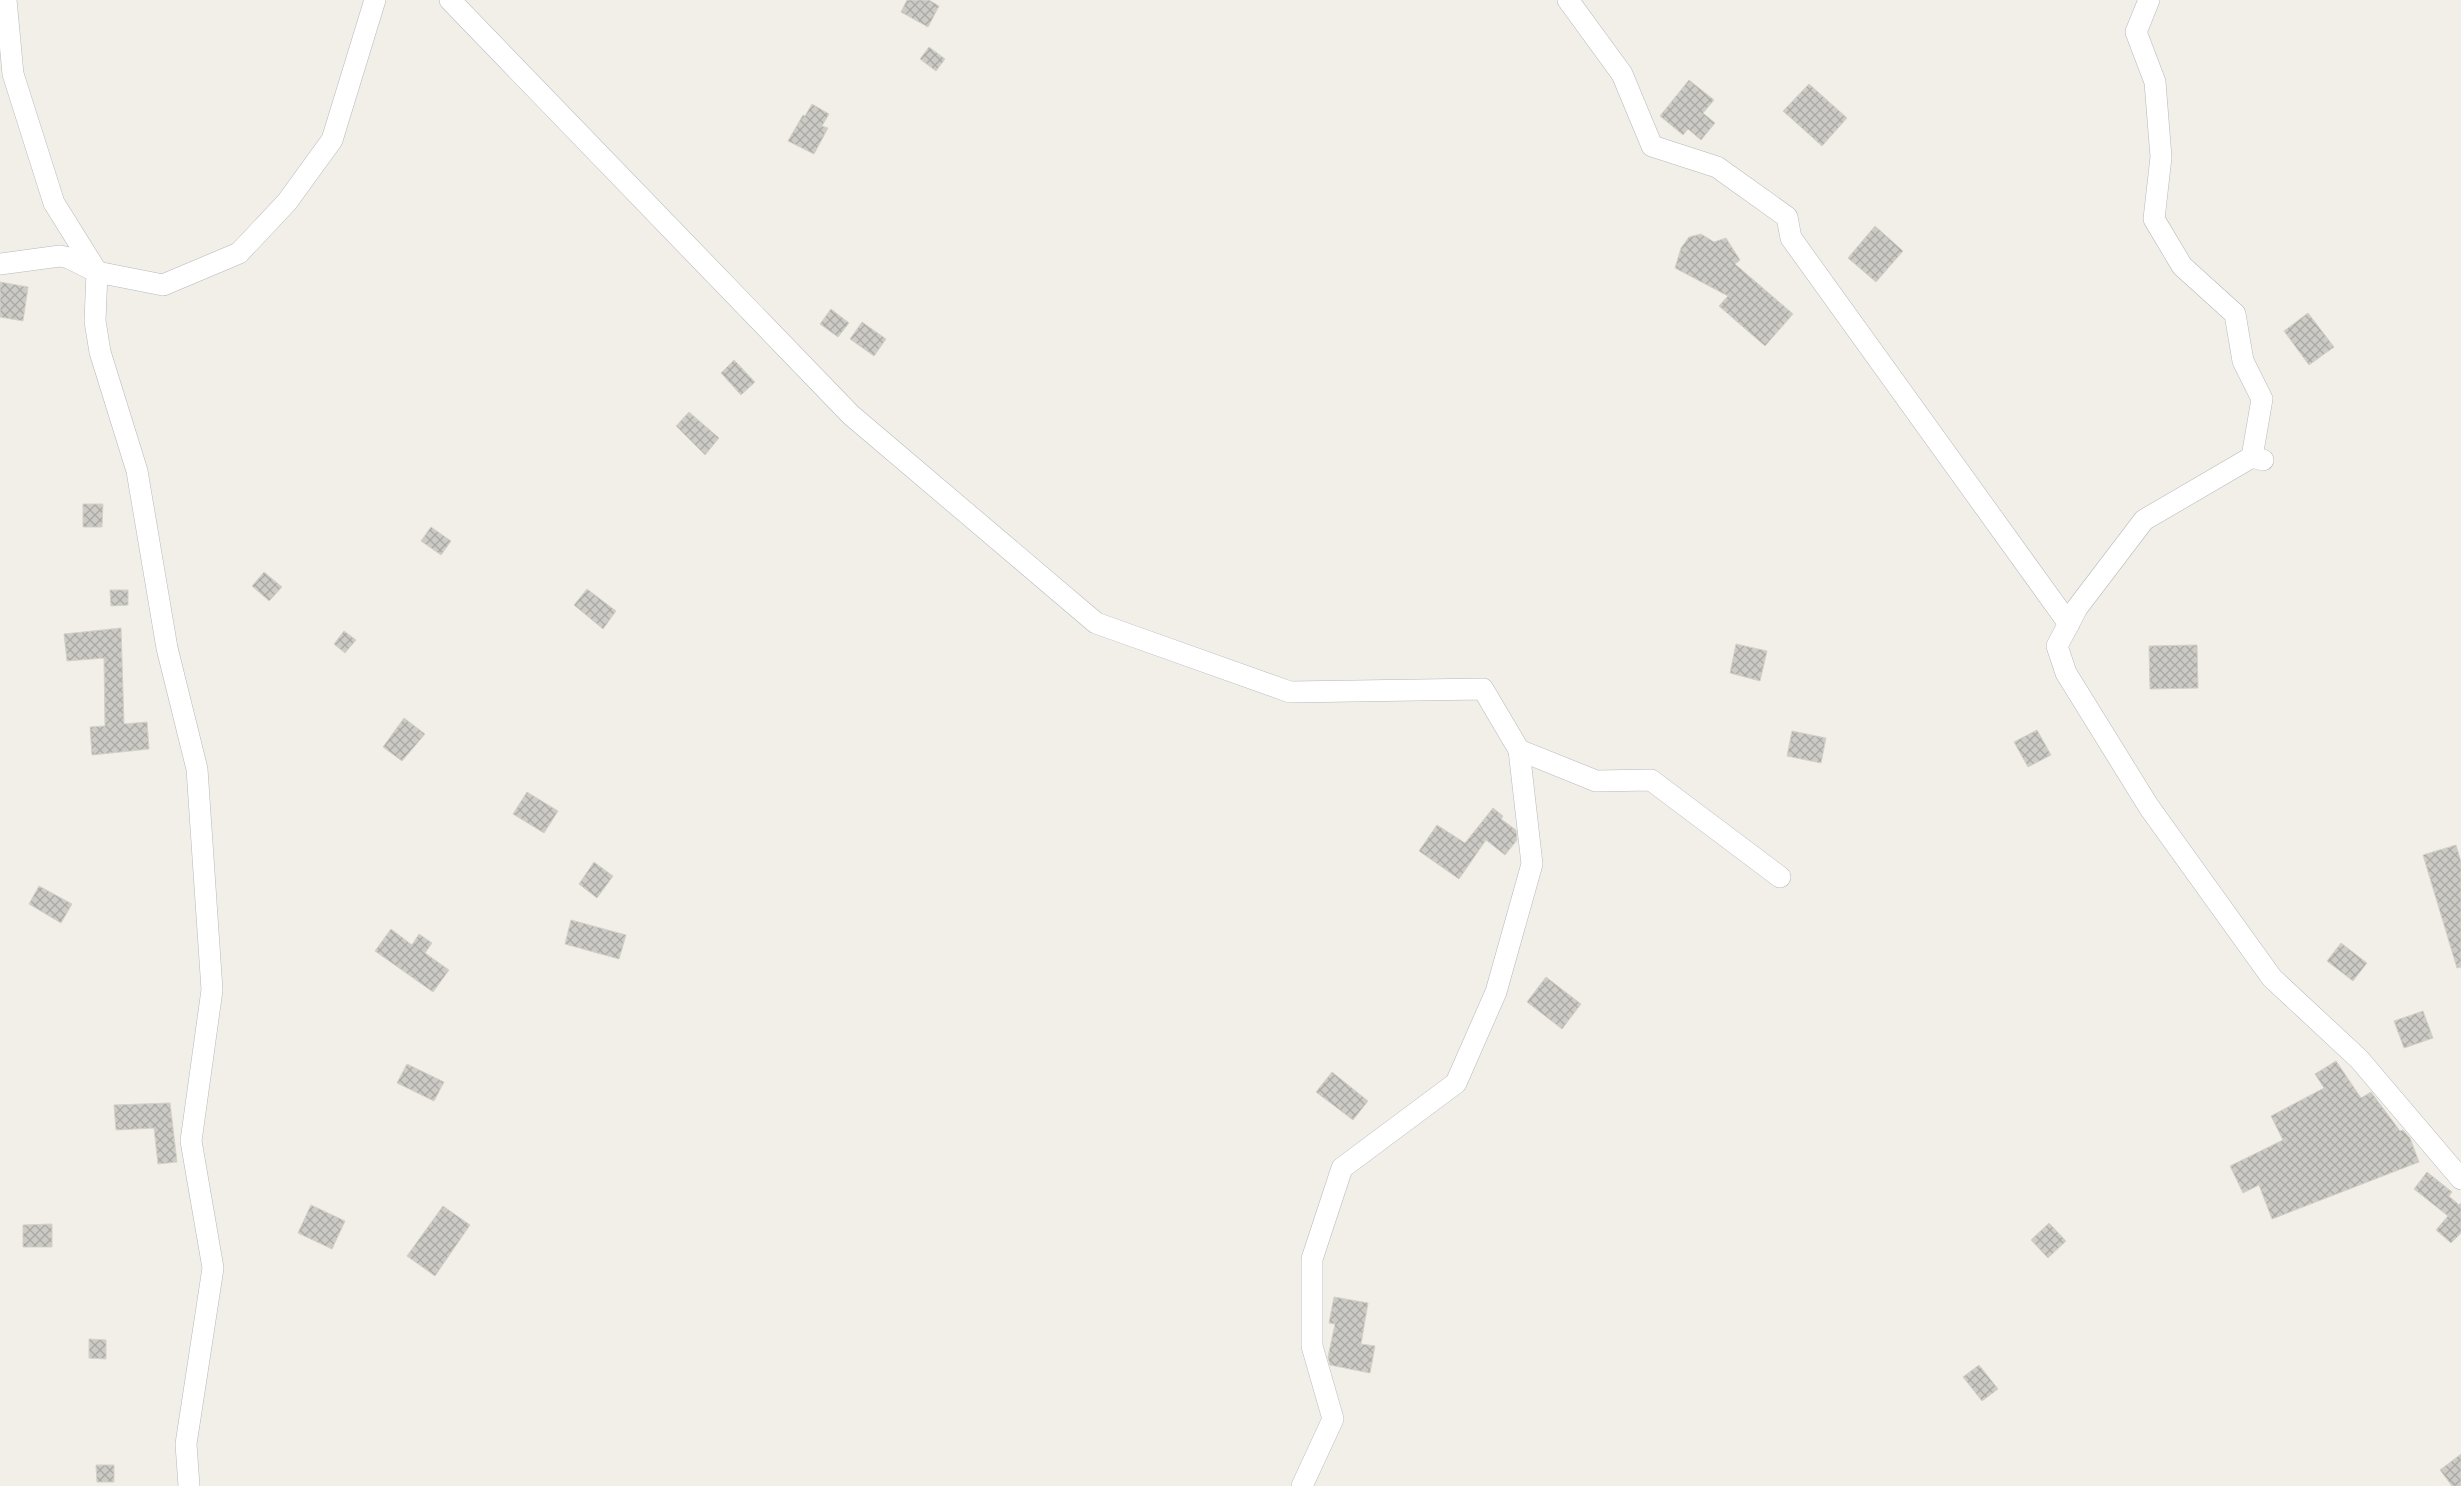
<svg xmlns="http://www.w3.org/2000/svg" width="2461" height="1486" viewBox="0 0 2461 1486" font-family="'PT Sans',sans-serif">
  <defs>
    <pattern id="building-cross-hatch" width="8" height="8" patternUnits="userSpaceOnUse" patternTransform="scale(1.25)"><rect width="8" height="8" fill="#cccac5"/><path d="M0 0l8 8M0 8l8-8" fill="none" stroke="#a9a8a4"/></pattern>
  </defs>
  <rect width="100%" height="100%" fill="#f1efe8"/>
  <g fill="url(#building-cross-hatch)" stroke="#d6d1c6">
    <polygon points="907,0 929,0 939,6 928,27 901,12"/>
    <polygon points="929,47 945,59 936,71 920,59"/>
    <polygon points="1689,80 1714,100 1703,113 1715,123 1701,140 1688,129 1683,135 1660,116"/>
    <polygon points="1809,84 1847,118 1822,146 1783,111"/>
    <polygon points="812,104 829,114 822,126 828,128 814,154 788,141 803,115 805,116"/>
    <polygon points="1875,226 1903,251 1876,282 1848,258"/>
    <polygon points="1701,234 1714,242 1726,238 1740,260 1735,264 1793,314 1765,346 1719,306 1728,296 1675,268 1681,248 1689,237"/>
    <polygon points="0,282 28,287 23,321 0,317"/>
    <polygon points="831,309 849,323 838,337 820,324"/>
    <polygon points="2308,313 2334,347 2309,365 2284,331"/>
    <polygon points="862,322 886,339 874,356 850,339"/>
    <polygon points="734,360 755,382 741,395 721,373"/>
    <polygon points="689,412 719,438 705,455 676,426"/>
    <polygon points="83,504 103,504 102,527 83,527"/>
    <polygon points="431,527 451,541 441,555 421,541"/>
    <polygon points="264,572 282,587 269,601 252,586"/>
    <polygon points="587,589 616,611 603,629 574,605"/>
    <polygon points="110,590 128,590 128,605 111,606"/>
    <polygon points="121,628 124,724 147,722 149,749 92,755 90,727 105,726 104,658 67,661 64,634"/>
    <polygon points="344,631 356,640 345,653 334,644"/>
    <polygon points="1736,644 1767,651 1760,681 1730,673"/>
    <polygon points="2197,645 2198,688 2150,689 2149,646"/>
    <polygon points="404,718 425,734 402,761 383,747"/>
    <polygon points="2037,730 2051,755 2028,767 2014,742"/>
    <polygon points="1792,731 1826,738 1821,763 1787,756"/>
    <polygon points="527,792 558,811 544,833 513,814"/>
    <polygon points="1493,808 1503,816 1501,819 1516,830 1517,840 1505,855 1486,840 1459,879 1419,851 1437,825 1465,843"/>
    <polygon points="2456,845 2461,862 2461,967 2457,968 2423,855"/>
    <polygon points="594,862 613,876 597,898 579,884"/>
    <polygon points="39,886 72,904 61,923 29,904"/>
    <polygon points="571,920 626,935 619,959 565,944"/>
    <polygon points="391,929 412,945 419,934 432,943 425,953 449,970 433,992 375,951"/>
    <polygon points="2341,943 2367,963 2353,981 2327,961"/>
    <polygon points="1546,977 1581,1004 1562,1029 1527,1002"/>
    <polygon points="2423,1011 2433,1038 2404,1048 2394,1021"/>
    <polygon points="2336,1061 2361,1098 2371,1092 2400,1131 2403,1130 2410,1138 2419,1162 2272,1219 2259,1185 2243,1193 2230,1166 2283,1140 2271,1116 2324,1088 2315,1074"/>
    <polygon points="407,1064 444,1082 434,1101 397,1083"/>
    <polygon points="1332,1072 1368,1101 1353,1120 1316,1092"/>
    <polygon points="170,1103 177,1162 158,1164 154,1128 116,1130 114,1105"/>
    <polygon points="2427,1172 2452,1192 2449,1196 2459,1205 2461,1203 2461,1233 2451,1243 2436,1230 2448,1216 2414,1189"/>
    <polygon points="311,1205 345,1221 332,1249 298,1233"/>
    <polygon points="443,1206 470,1225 435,1276 407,1256"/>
    <polygon points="2049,1223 2066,1241 2048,1258 2031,1240"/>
    <polygon points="52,1224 52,1247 23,1247 23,1225"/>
    <polygon points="1334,1297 1368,1303 1361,1344 1375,1346 1370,1373 1330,1365 1328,1357 1335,1324 1329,1323"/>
    <polygon points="89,1339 106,1340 106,1359 89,1358"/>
    <polygon points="1979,1365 1998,1389 1982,1401 1963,1377"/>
    <polygon points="2461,1454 2461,1486 2452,1486 2440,1470"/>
    <polygon points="96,1465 114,1465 114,1482 97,1482"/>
  </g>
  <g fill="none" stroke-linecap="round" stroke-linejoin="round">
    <defs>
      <g id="minor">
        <polyline points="450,0 851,415 1096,623 1290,692 1483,689 1519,750 1596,781 1651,780 1780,877"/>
        <polyline points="1568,0 1622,74 1652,146 1717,167 1787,217 1791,238 2069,624"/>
        <polyline points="2149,0 2136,32 2155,82 2161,157 2154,219 2182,266 2235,314 2243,361 2262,399 2252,457"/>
        <polyline points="0,264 60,256 69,258 97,272 54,203 13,74 6,0"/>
        <polyline points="2263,460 2252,457 2144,520 2077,608 2057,646 2066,673 2149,807 2272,978 2359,1059 2461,1179"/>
        <polyline points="189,1486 186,1444 213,1268 191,1141 212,990 197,769 167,648 137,471 100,352 95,321 97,272 163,285 239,253 287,202 332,140 375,0"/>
        <polyline points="1302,1486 1333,1419 1312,1346 1312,1259 1342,1168 1456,1083 1496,992 1532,864 1519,750"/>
      </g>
    </defs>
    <use href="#minor" stroke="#b5b8bc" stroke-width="22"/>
    <use href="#minor" stroke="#fff" stroke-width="21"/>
  </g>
</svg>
